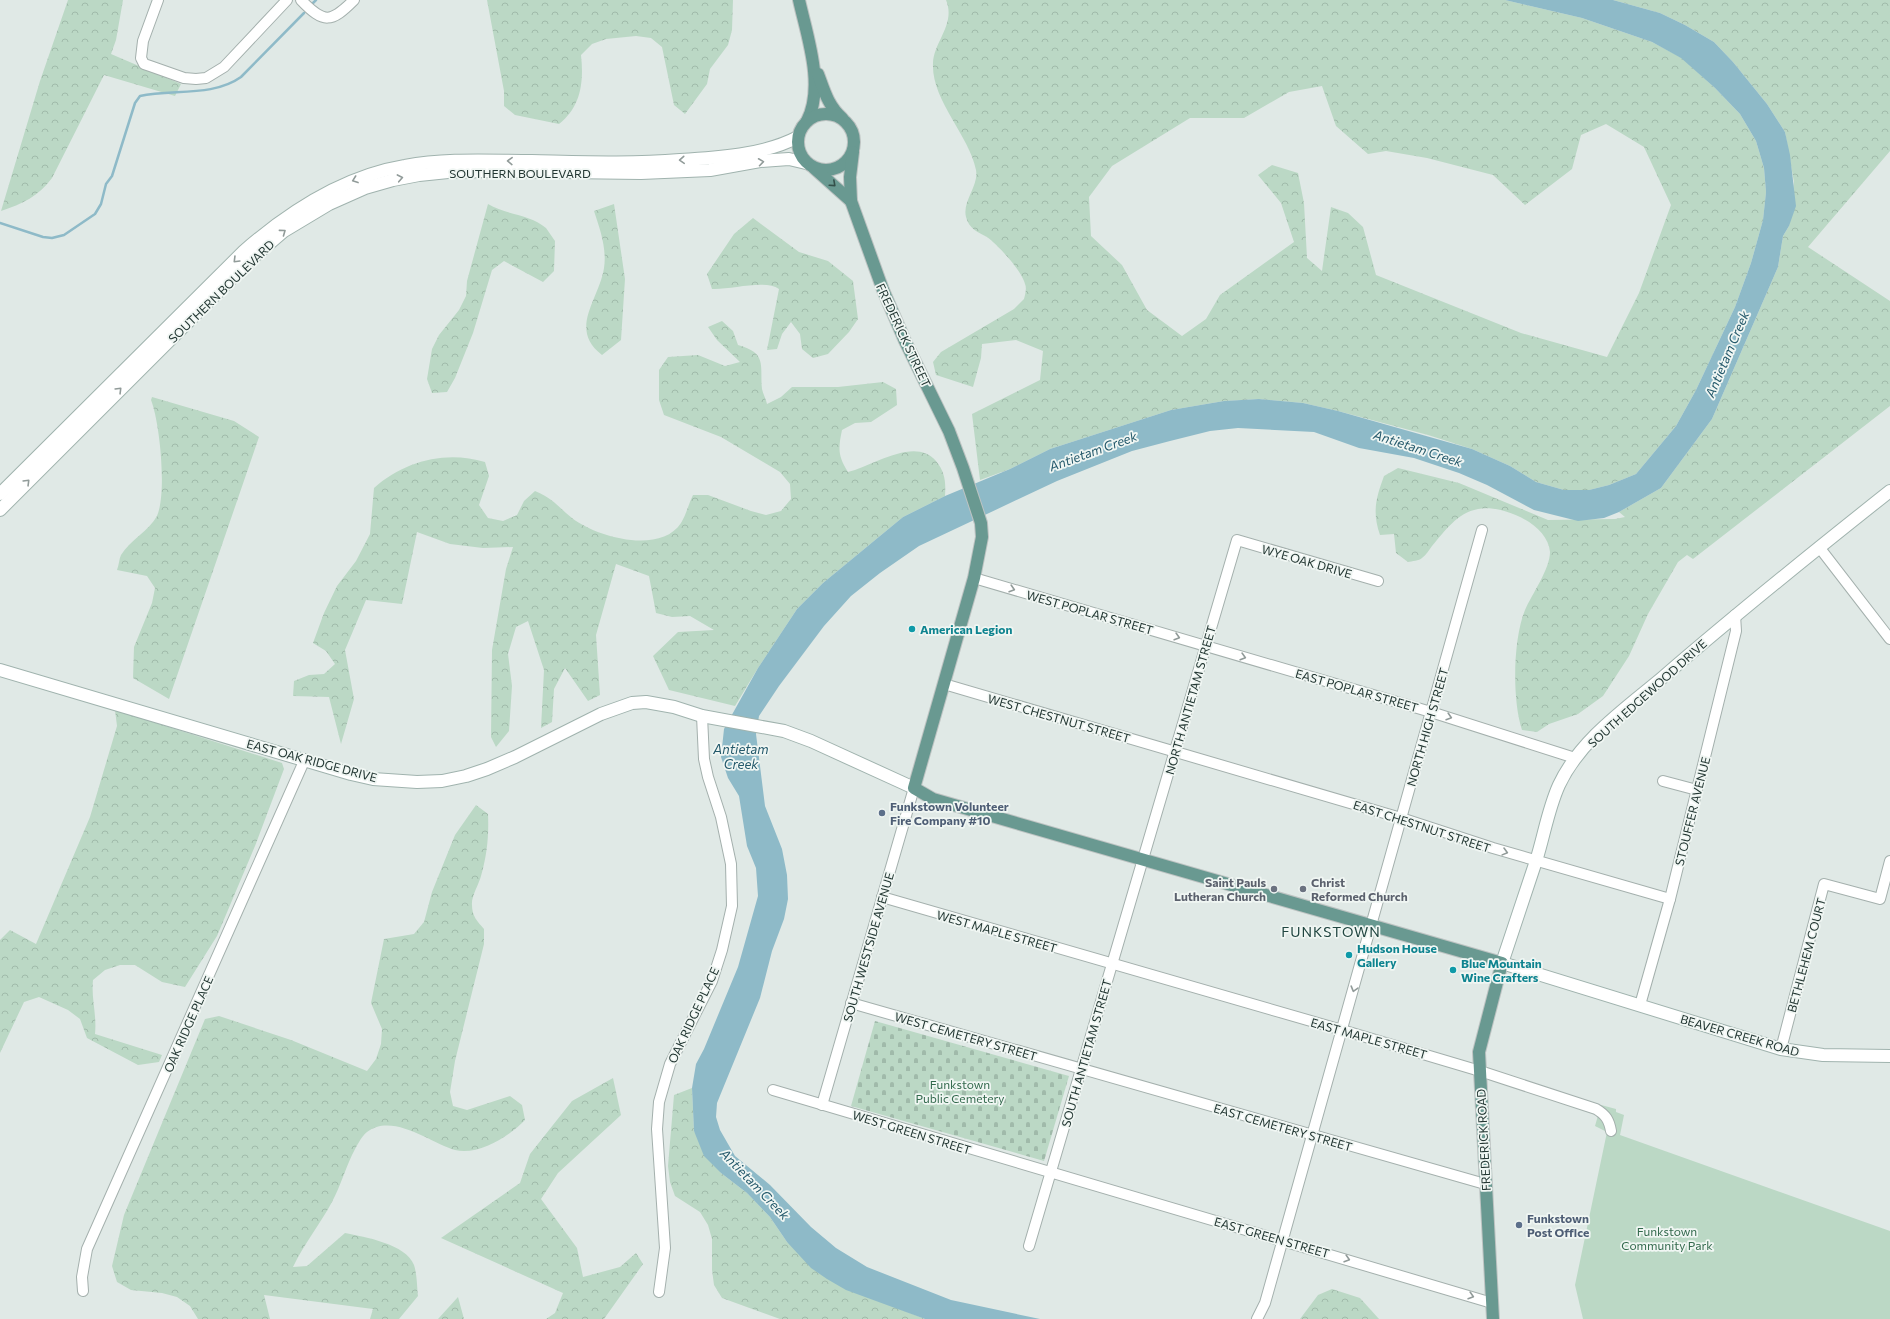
<svg xmlns="http://www.w3.org/2000/svg" width="1890" height="1319" viewBox="0 0 1890 1319" font-family="Commissioner,sans-serif">
  <defs>
    <pattern id="forest-crowns" width="20" height="18" patternUnits="userSpaceOnUse"><rect width="20" height="18" fill="#bbd8c5"/><path d="M2 6a3 3 0 1 1 6 0M12 15a3 3 0 1 1 6 0" fill="none" stroke="#a0baaa"/></pattern>
    <pattern id="cemetery-stones" width="16" height="16" patternUnits="userSpaceOnUse"><rect width="16" height="16" fill="#bbd8c5"/><path d="M2 7V4a2 2 0 0 1 4 0v3zM10 15v-3a2 2 0 0 1 4 0v3z" fill="#a0baaa"/></pattern>
  </defs>
  <rect width="100%" height="100%" fill="#e0e9e6"/>
  <g fill="url(#forest-crowns)" fill-rule="evenodd">
    <path d="M 68,0 L 123,0 L 116,40 L 111,54 L 181,84 L 175,96 L 104,75 L 52,178 C 39,196 22,204 1,211 L 40,81 Z"/>
    <path d="M 487,0 L 733,0 L 732,30 L 728,45 L 710,69 L 707,84 L 685,114 L 674,105 L 662,47 L 651,38 L 636,36 L 606,39 L 592,44 L 581,55 C 584,82 581,107 559,124 L 515,115 L 504,106 L 504,91 Z"/>
    <path d="M 946,0 L 1505,0 L 1582,18 L 1652,42 L 1682,58 L 1715,88 L 1740,114 L 1756,141 L 1764,168 L 1766,192 L 1763,220 L 1751,263 L 1735,307 L 1696,390 L 1676,426 L 1636,474 L 1609,485 L 1589,490 L 1564,490 L 1536,482 L 1510,466 L 1472,449 L 1428,435 L 1338,411 L 1303,403 L 1259,399 L 1224,401 L 1171,410 L 1050,449 L 1010,469 L 980,480 L 972,414 L 1040,380 L 1043,351 L 1016,340 L 982,344 L 981,358 L 973,387 L 936,375 L 933,362 L 941,352 L 1014,309 L 1024,299 C 1025,295 1027,288 1025,284 C 1022,271 998,245 987,237 C 978,232 969,229 966,217 C 962,201 979,186 976,170 C 969,135 931,100 933,63 C 934,41 956,24 946,0 ZM 1322,86 L 1336,126 L 1368,154 L 1386,151 L 1427,158 L 1493,175 L 1525,205 L 1572,169 L 1581,135 L 1606,124 L 1644,147 L 1671,205 L 1639,293 L 1607,357 L 1521,333 L 1376,275 L 1363,227 L 1348,213 L 1331,207 L 1322,271 L 1307,258 L 1304,203 L 1298,173 L 1272,165 L 1258,175 L 1281,203 L 1294,242 L 1220,295 L 1206,319 L 1182,336 L 1147,310 L 1122,265 L 1091,236 L 1089,197 L 1112,166 L 1190,118 L 1244,118 L 1289,92 Z"/>
    <path d="M 1613,0 L 1890,0 L 1890,151 L 1808,247 L 1890,301 L 1890,406 L 1693,559 L 1687,555 L 1678,562 L 1648,614 L 1629,656 L 1603,696 L 1578,714 L 1549,724 L 1537,732 L 1522,730 C 1512,700 1513,639 1525,610 C 1532,594 1550,569 1550,552 C 1548,524 1502,504 1478,509 C 1457,513 1445,531 1432,546 C 1429,550 1426,555 1422,558 C 1419,561 1412,561 1408,562 L 1396,553 L 1394,534 L 1380,535 C 1372,512 1376,498 1384,476 L 1398,468 L 1459,483 L 1548,520 L 1615,519 L 1625,517 L 1619,512 L 1661,488 L 1712,419 L 1778,267 L 1783,236 L 1789,226 L 1794,182 L 1785,132 L 1767,104 L 1733,62 L 1714,42 L 1685,25 L 1660,13 Z"/>
    <path d="M 488,204 C 506,215 530,214 546,228 C 549,232 552,237 555,241 L 554,271 L 543,282 L 504,261 L 492,270 L 473,333 L 455,378 L 447,392 L 432,393 L 427,379 L 432,349 L 439,335 L 459,310 L 466,296 L 467,281 Z"/>
    <path d="M 614,204 L 625,279 L 621,340 L 602,355 C 568,329 599,300 604,268 C 607,249 600,229 594,211 Z"/>
    <path d="M 753,218 L 799,252 L 828,261 L 853,281 L 858,319 L 849,332 L 828,354 L 813,358 L 802,349 L 800,334 L 791,322 L 782,334 L 777,349 L 767,350 L 779,289 C 765,279 731,290 712,289 L 707,274 L 734,234 Z"/>
    <path d="M 722,321 L 733,331 L 738,345 C 767,353 760,364 762,389 C 763,394 766,399 767,404 L 781,397 L 792,387 L 838,387 L 883,382 L 896,389 L 897,405 L 871,422 L 855,423 L 842,430 C 838,449 838,456 848,472 C 873,466 915,436 936,461 C 945,472 946,482 945,496 L 903,517 L 823,583 L 797,609 L 758,668 L 735,706 L 669,690 L 653,656 L 678,632 L 714,630 L 690,616 L 672,617 L 656,613 L 649,576 L 616,564 L 596,635 L 600,695 L 588,701 L 565,668 L 554,689 L 552,722 L 541,728 L 544,670 L 528,621 L 516,627 L 508,654 L 512,686 L 509,731 L 496,747 L 491,737 L 492,650 L 506,569 L 513,547 L 483,548 L 450,544 L 417,532 L 402,604 L 366,600 L 345,650 L 354,699 L 341,744 L 329,697 L 293,696 L 294,681 L 309,675 L 324,674 L 335,664 L 326,651 L 313,643 L 324,613 L 337,586 L 356,561 L 370,534 L 374,488 C 404,461 446,450 485,462 L 489,476 L 479,505 L 488,518 L 503,521 L 517,515 L 524,501 L 535,491 C 554,499 557,506 572,518 C 596,537 660,555 681,523 C 686,515 689,503 693,495 L 708,495 L 751,511 L 766,515 L 781,511 L 791,499 L 790,484 L 780,472 L 721,437 L 664,415 L 659,400 L 659,370 L 668,357 L 698,355 L 725,366 L 740,362 L 717,340 L 708,327 Z"/>
    <path d="M 152,397 L 234,421 L 259,437 L 169,699 L 133,678 L 134,647 L 152,603 L 155,588 L 147,576 L 117,570 C 119,565 119,559 121,555 C 130,540 149,531 157,516 C 167,493 160,423 151,400 Z"/>
    <path d="M 115,710 L 282,763 L 284,769 L 255,846 L 217,936 L 185,987 L 162,982 L 135,965 L 120,965 L 105,970 L 93,980 C 91,998 97,1015 95,1034 L 162,1055 L 159,1062 L 138,1065 L 87,1038 L 80,1019 L 68,1010 L 39,997 L 24,1002 L 0,1053 L 0,940 L 10,930 L 36,944 L 90,817 L 117,726 Z"/>
    <path d="M 476,805 L 488,814 C 489,836 487,855 481,876 C 479,884 471,897 472,905 C 472,916 477,921 484,929 L 484,944 L 455,1061 L 450,1092 L 453,1106 L 467,1110 L 510,1096 L 522,1105 L 525,1120 C 510,1136 478,1156 455,1150 C 432,1144 393,1112 367,1132 C 361,1137 356,1147 352,1155 C 345,1170 340,1187 332,1202 C 320,1224 304,1244 293,1267 L 307,1266 L 345,1233 C 365,1237 406,1244 414,1265 C 417,1274 417,1287 418,1296 L 399,1319 L 370,1319 L 373,1309 L 264,1295 L 270,1319 L 198,1319 L 190,1306 L 177,1297 L 162,1293 L 131,1290 L 117,1282 L 112,1266 L 124,1215 L 205,1019 L 219,1016 L 291,1040 L 367,1071 L 376,1059 L 381,1044 L 382,1029 L 371,1003 L 384,939 L 414,934 L 424,922 L 432,892 L 455,835 Z"/>
    <polygon points="613,1078 621,1115 558,1173 541,1199 577,1248 583,1277 620,1267 636,1253 643,1264 604,1319 546,1319 555,1313 563,1293 441,1238 520,1183 530,1154 572,1101"/>
    <polygon points="692,1088 694,1131 721,1173 747,1193 770,1217 787,1242 882,1302 925,1319 780,1319 722,1298 714,1285 712,1270 712,1239 708,1225 700,1212 675,1196 670,1182 668,1166 674,1095"/>
    <polygon points="1332,1289 1360,1298 1379,1319 1300,1319 1318,1295"/>
    <polygon points="458,1297 464,1319 438,1319"/>
  </g>
  <polygon fill="url(#cemetery-stones)" points="875,1021 1069,1076 1044,1161 851,1106"/>
  <polygon fill="#bbd8c5" points="1601,1105 1616,1109 1616,1112 1624,1115 1620,1135 1890,1231 1890,1319 1583,1319 1575,1285 1607,1132 1595,1126"/>
  <polygon fill="#8ebac8" points="1505,0 1613,0 1660,13 1685,25 1714,42 1733,62 1767,104 1785,132 1790,155 1796,206 1789,226 1783,236 1778,267 1712,419 1661,488 1619,512 1604,518 1578,521 1534,510 1487,485 1459,473 1414,458 1359,448 1314,432 1238,428 1210,431 1170,441 1132,451 1057,481 919,546 880,573 851,596 824,626 779,686 759,716 756,734 765,806 782,849 787,875 788,899 784,919 772,951 760,998 717,1103 716,1117 720,1130 735,1156 770,1185 811,1227 836,1248 867,1267 951,1300 1040,1319 925,1319 846,1290 827,1279 811,1268 787,1242 770,1217 747,1193 721,1173 704,1156 694,1131 692,1088 696,1064 704,1049 738,967 758,896 756,868 747,846 739,796 728,778 721,757 724,729 758,668 797,609 823,583 903,517 945,496 1010,469 1050,449 1171,410 1224,401 1259,399 1303,403 1338,411 1472,449 1510,466 1536,482 1564,490 1589,490 1609,485 1636,474 1676,426 1696,390 1735,307 1751,263 1763,220 1766,192 1764,168 1756,141 1740,114 1715,88 1681,58 1652,42 1582,18"/>
  <g fill="none" stroke-linecap="round" stroke-linejoin="round">
    <g stroke="#8ebac8" stroke-width="2.5">
      <polyline points="313,3 316,0"/>
      <path d="M 0,223 L 43,237 L 52,238 L 64,235 L 95,214 L 101,204 L 106,184 L 112,176 L 135,103 L 140,96 C 173,89 213,97 241,77 L 304,13"/>
    </g>
    <defs>
      <g id="street">
        <polyline points="158,0 143,41 141,58 144,64 150,66 184,78 196,79 206,78 224,67 287,0"/>
        <path d="M 301,0 C 324,24 331,23 354,0"/>
        <polyline points="1819,547 1890,639"/>
        <polyline points="974,578 1431,712 1575,758"/>
        <polyline points="944,684 1401,818 1493,848 1670,899"/>
        <polyline points="1663,781 1697,790"/>
        <path d="M 882,897 L 1342,1030 L 1480,1071 L 1596,1109 C 1606,1115 1609,1120 1611,1131"/>
        <polyline points="851,1003 1485,1184"/>
        <polyline points="1640,1005 1670,899 1736,631 1735,615"/>
        <polyline points="1781,1049 1824,884 1880,899 1890,861"/>
        <polyline points="773,1090 1492,1303"/>
        <polyline points="822,1105 914,788"/>
        <polyline points="1029,1246 1237,540 1378,581"/>
        <polyline points="83,1291 82,1277 87,1249 305,759"/>
        <polyline points="659,1292 665,1248 657,1129 659,1102 670,1064 712,981 722,950 732,906 731,864 721,817 708,777 704,759 702,716"/>
        <polyline points="1257,1319 1265,1303 1482,530"/>
      </g>
      <g id="secondary">
        <path d="M 1890,491 C 1813,552 1736,614 1662,678 C 1625,709 1580,740 1559,785 C 1548,809 1544,836 1536,861 C 1525,895 1513,929 1502,963 L 1781,1049 L 1823,1055 L 1890,1056"/>
        <path d="M 0,494 L 244,251 C 290,211 344,176 405,166 C 447,158 490,161 532,161 C 581,162 631,164 680,160 C 717,158 764,155 798,137"/>
        <polyline points="0,510 249,261 284,231 329,204 365,188 393,180 419,175 448,172 491,171 641,173 710,170 760,161 789,159 806,163"/>
        <polyline points="0,670 351,774 373,779 417,782 442,781 466,776 487,769 515,757 601,714 632,703 646,702 674,707 702,716 784,731 811,741 914,788"/>
      </g>
      <g id="primary">
        <path d="M 799,0 C 807,36 825,86 807,121"/>
        <path d="M 818,74 C 824,90 828,106 842,118"/>
        <circle cx="826" cy="142" r="28"/>
        <polyline points="853,152 850,177 851,201 883,290 905,341 949,431 963,468 981,523 982,537 974,578 914,788 933,799 1502,963 1479,1052 1493,1319"/>
        <polyline points="814,168 851,201"/>
      </g>
    </defs>
    <use href="#street" stroke="#a4b0ad" stroke-width="12"/>
    <use href="#secondary" stroke="#a0b3ae" stroke-width="14"/>
    <use href="#primary" stroke="#bdc3c2" stroke-width="14"/>
    <use href="#street" stroke="#fff" stroke-width="10"/>
    <use href="#secondary" stroke="#fff" stroke-width="12"/>
    <use href="#primary" stroke="#699991" stroke-width="12"/>
  </g>
  <defs><path id="oneway-chevron" d="M-2-3.5L2.5 0L-2 3.5" fill="none" stroke-width="1.6" stroke-linecap="round" stroke-linejoin="round"/></defs>
  <g stroke="#919b99">
    <use href="#oneway-chevron" transform="translate(682 160) rotate(176)"/>
    <use href="#oneway-chevron" transform="translate(510 161) rotate(-178)"/>
    <use href="#oneway-chevron" transform="translate(761 162) rotate(-8)"/>
    <use href="#oneway-chevron" transform="translate(400 178) rotate(-11)"/>
    <use href="#oneway-chevron" transform="translate(355 180) rotate(160)"/>
    <use href="#oneway-chevron" transform="translate(283 232) rotate(-36)"/>
    <use href="#oneway-chevron" transform="translate(236 260) rotate(135)"/>
    <use href="#oneway-chevron" transform="translate(119 390) rotate(-45)"/>
    <use href="#oneway-chevron" transform="translate(27 482) rotate(-45)"/>
    <use href="#oneway-chevron" transform="translate(1012 589) rotate(17)"/>
    <use href="#oneway-chevron" transform="translate(1177 637) rotate(16)"/>
    <use href="#oneway-chevron" transform="translate(1243 657) rotate(16)"/>
    <use href="#oneway-chevron" transform="translate(1449 717) rotate(17)"/>
    <use href="#oneway-chevron" transform="translate(1505 852) rotate(15)"/>
    <use href="#oneway-chevron" transform="translate(1354 989) rotate(106)"/>
    <use href="#oneway-chevron" transform="translate(1347 1259) rotate(17)"/>
    <use href="#oneway-chevron" transform="translate(1471 1296) rotate(17)"/>
  </g>
  <use stroke="#34504a" href="#oneway-chevron" transform="translate(833 184) rotate(42)"/>
  <g fill="#0f9aa8" stroke="#f0f6f3" stroke-width="1.5">
    <circle cx="912" cy="629" r="4"/>
    <circle cx="1349" cy="955" r="4"/>
    <circle cx="1453" cy="970" r="4"/>
  </g>
  <g fill="#5c6f8a" stroke="#f0f6f3" stroke-width="1.5">
    <circle cx="882" cy="813" r="4"/>
    <circle cx="1519" cy="1225" r="4"/>
  </g>
  <g fill="#6b7280" stroke="#f0f6f3" stroke-width="1.5">
    <circle cx="1274" cy="889" r="4"/>
    <circle cx="1303" cy="889" r="4"/>
  </g>
  <g text-anchor="middle" dominant-baseline="central" stroke-width="3.5" stroke-linejoin="round" paint-order="stroke">
    <g font-size="12" fill="#233733" stroke="#f0f6f3">
      <text x="520" y="173">SOUTHERN BOULEVARD</text>
      <text transform="translate(221 291) rotate(-44)">SOUTHERN BOULEVARD</text>
      <text transform="translate(904 335) rotate(65)">FREDERICK STREET</text>
      <text transform="translate(1307 561) rotate(16)">WYE OAK DRIVE</text>
      <text transform="translate(1090 612) rotate(16)">WEST POPLAR STREET</text>
      <text transform="translate(1357 690) rotate(16)">EAST POPLAR STREET</text>
      <text transform="translate(1647 693) rotate(-42)">SOUTH EDGEWOOD DRIVE</text>
      <text transform="translate(1190 700) rotate(-74)">NORTH ANTIETAM STREET</text>
      <text transform="translate(1059 718) rotate(16)">WEST CHESTNUT STREET</text>
      <text transform="translate(1427 727) rotate(-74)">NORTH HIGH STREET</text>
      <text transform="translate(312 760) rotate(15)">EAST OAK RIDGE DRIVE</text>
      <text transform="translate(1692 811) rotate(-76)">STOUFFER AVENUE</text>
      <text transform="translate(1422 826) rotate(18)">EAST CHESTNUT STREET</text>
      <text transform="translate(997 931) rotate(16)">WEST MAPLE STREET</text>
      <text transform="translate(868 947) rotate(-74)">SOUTH WESTSIDE AVENUE</text>
      <text transform="translate(1806 955) rotate(-75)">BETHLEHEM COURT</text>
      <text transform="translate(693 1015) rotate(-65)">OAK RIDGE PLACE</text>
      <text transform="translate(188 1024) rotate(-66)">OAK RIDGE PLACE</text>
      <text transform="translate(1740 1035) rotate(16)">BEAVER CREEK ROAD</text>
      <text transform="translate(966 1036) rotate(16)">WEST CEMETERY STREET</text>
      <text transform="translate(1369 1038) rotate(16)">EAST MAPLE STREET</text>
      <text transform="translate(1086 1053) rotate(-74)">SOUTH ANTIETAM STREET</text>
      <text transform="translate(1283 1127) rotate(16)">EAST CEMETERY STREET</text>
      <text transform="translate(912 1132) rotate(17)">WEST GREEN STREET</text>
      <text transform="translate(1483 1140) rotate(-93)">FREDERICK ROAD</text>
      <text transform="translate(1272 1237) rotate(16)">EAST GREEN STREET</text>
    </g>
    <g font-size="12" font-weight="bold" fill="#0d838f" stroke="#f0f6f3" text-anchor="start">
      <text x="920" y="629">American Legion</text>
      <text x="1357" y="948">Hudson House<tspan x="1357" dy="14">Gallery</tspan></text>
      <text x="1461" y="963">Blue Mountain<tspan x="1461" dy="14">Wine Crafters</tspan></text>
    </g>
    <g font-size="12" font-weight="bold" fill="#4e5e75" stroke="#f0f6f3" text-anchor="start">
      <text x="890" y="806">Funkstown Volunteer<tspan x="890" dy="14">Fire Company #10</tspan></text>
      <text x="1527" y="1218">Funkstown<tspan x="1527" dy="14">Post Office</tspan></text>
    </g>
    <g font-size="12" font-weight="bold" fill="#5b616d" stroke="#f0f6f3" text-anchor="end">
      <text x="1266" y="882">Saint Pauls<tspan x="1266" dy="14">Lutheran Church</tspan></text>
      <text x="1311" y="882" text-anchor="start">Christ<tspan x="1311" dy="14">Reformed Church</tspan></text>
    </g>
    <g font-size="12" fill="#32694c" stroke="#f0f6f3">
      <text x="960" y="1084">Funkstown<tspan x="960" dy="14">Public Cemetery</tspan></text>
      <text x="1667" y="1231">Funkstown<tspan x="1667" dy="14">Community Park</tspan></text>
    </g>
    <g font-size="13" font-style="italic" fill="#24596b" stroke="#f0f6f3">
      <text transform="translate(1727 354) rotate(-67)">Antietam Creek</text>
      <text transform="translate(1418 448) rotate(18)">Antietam Creek</text>
      <text transform="translate(1093 451) rotate(-20)">Antietam Creek</text>
      <text x="741" y="749">Antietam<tspan x="741" dy="15">Creek</tspan></text>
      <text transform="translate(755 1184) rotate(46)">Antietam Creek</text>
    </g>
    <g font-size="14" letter-spacing="1" fill="#214641" stroke="#f0f6f3">
      <text x="1331" y="931">FUNKSTOWN</text>
    </g>
  </g>
</svg>
